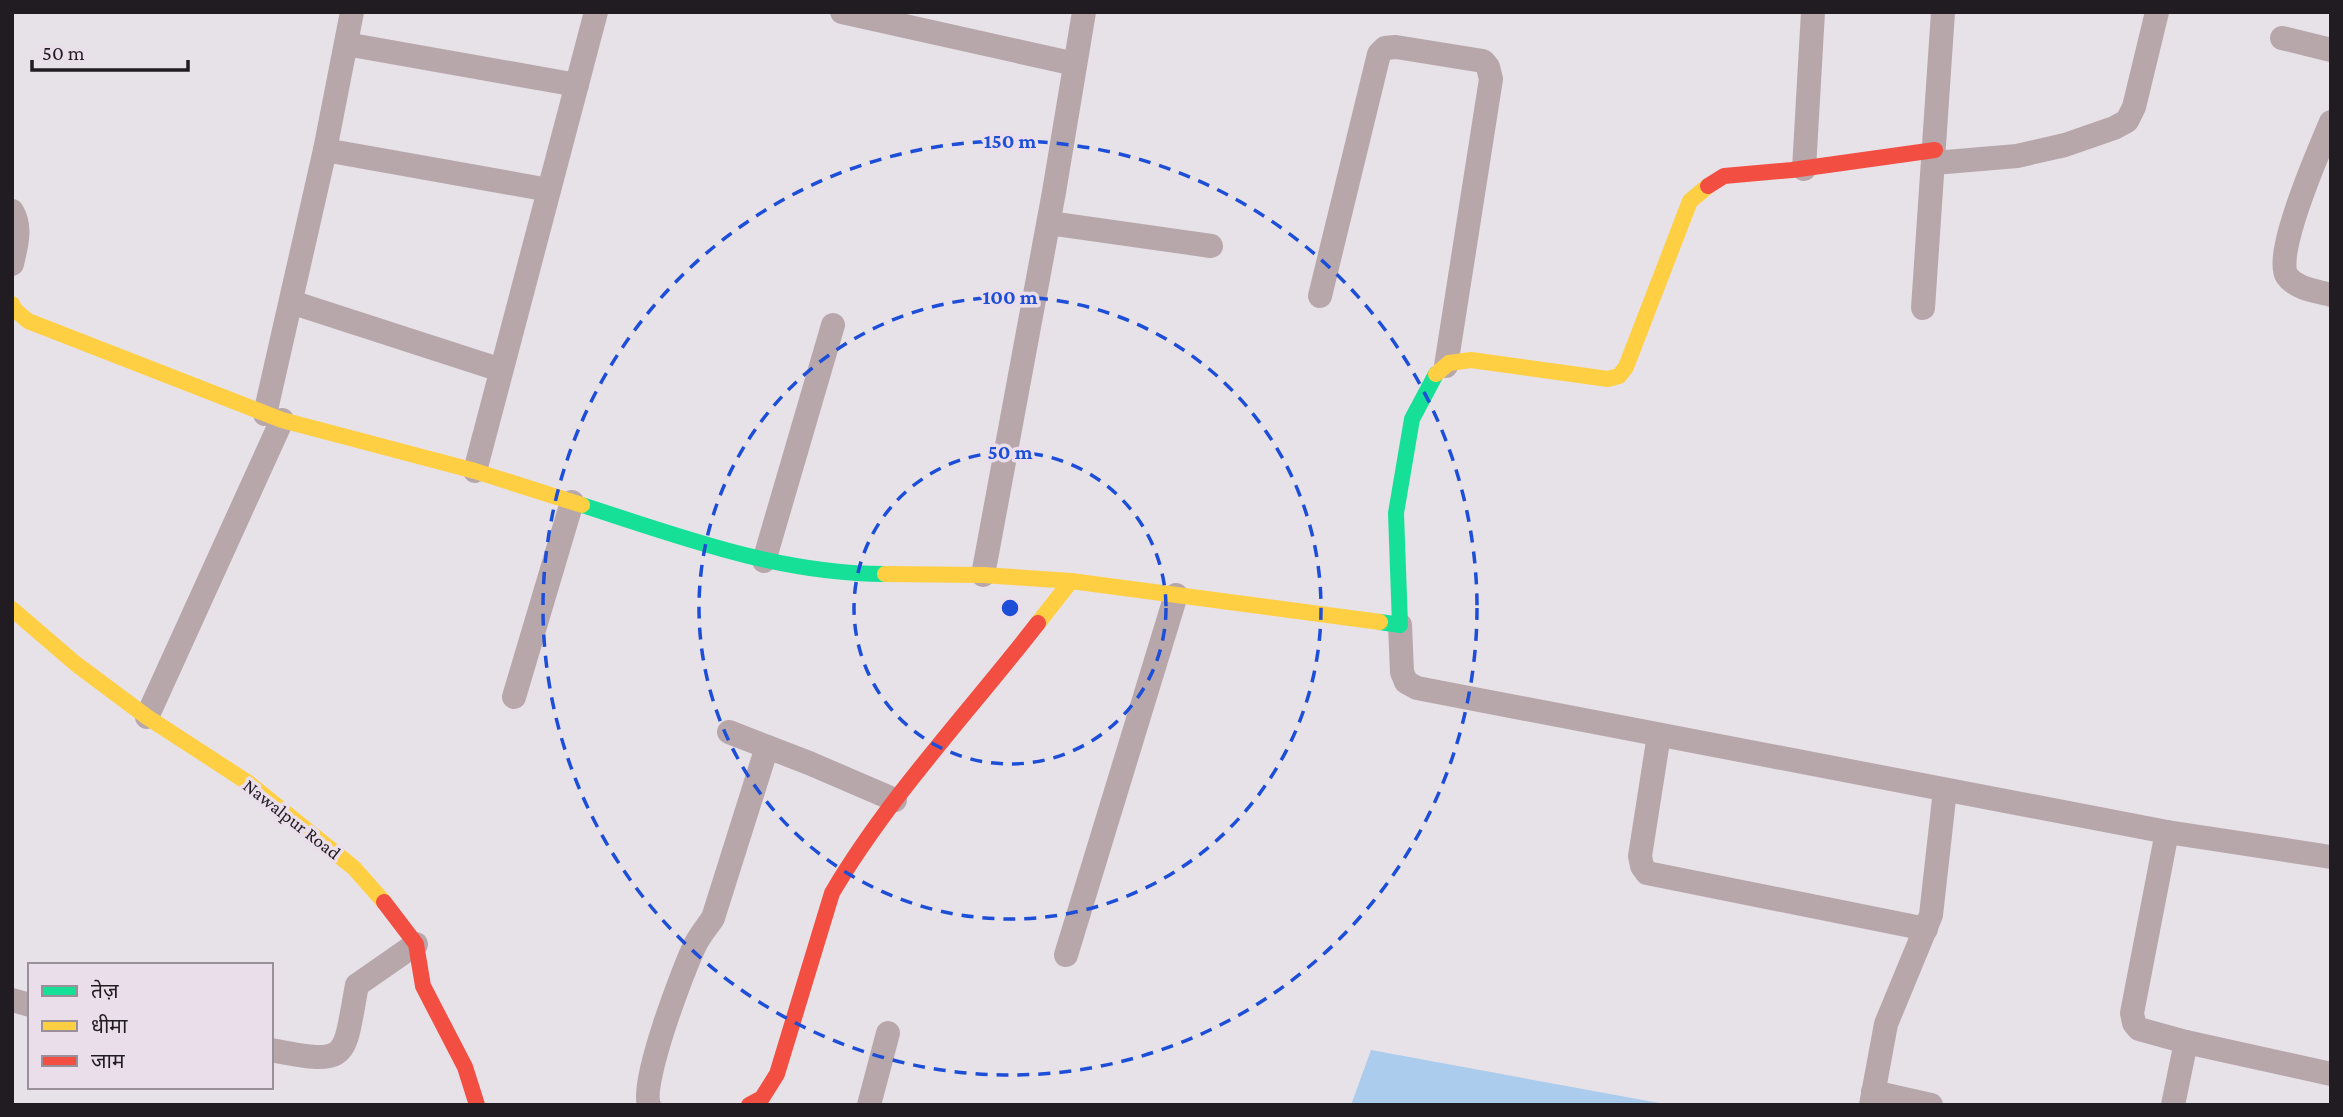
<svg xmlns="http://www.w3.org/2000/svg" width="2343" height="1117" viewBox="0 0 2343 1117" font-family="'Crimson Pro','Noto Sans Devanagari',serif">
  <rect width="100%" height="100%" fill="#e7e1e8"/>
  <polygon fill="#abcced" points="1371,1050 1659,1103 1659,1105 1351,1105"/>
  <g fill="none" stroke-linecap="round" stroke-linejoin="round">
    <g stroke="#b7a7ab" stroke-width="24">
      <polyline points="842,12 1075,64"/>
      <polyline points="2282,38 2331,50"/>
      <polyline points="346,44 577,85"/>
      <path d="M 2331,122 C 2320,148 2273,255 2287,276 C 2296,289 2317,291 2331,295"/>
      <polyline points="325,150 549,190"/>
      <polyline points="1934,163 2017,156 2065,145 2114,128 2127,121 2134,107 2157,12"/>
      <polyline points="1804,169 1813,12"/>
      <path d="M 12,211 C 22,227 16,246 12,264"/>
      <polyline points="1049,223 1211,246"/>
      <polyline points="1320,296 1379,54 1385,48 1396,47 1483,61 1488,67 1491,79 1446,366"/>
      <polyline points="291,302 501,370"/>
      <polyline points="1923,308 1943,12"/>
      <polyline points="265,414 325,150 352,12"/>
      <polyline points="475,471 596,12"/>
      <polyline points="764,561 833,325"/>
      <polyline points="983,575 1054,192 1084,12"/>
      <polyline points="1400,625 1402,672 1406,682 1417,688 2167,832 2331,857"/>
      <polyline points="514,697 572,502"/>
      <polyline points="147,717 282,420"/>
      <polyline points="729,732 809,763 895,800"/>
      <polyline points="1659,735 1640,856 1642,866 1647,873 1926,929"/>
      <polyline points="2167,832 2132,1013 2134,1023 2139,1029 2186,1042 2173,1105"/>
      <polyline points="1066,955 1176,595"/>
      <polyline points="12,1000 30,1005"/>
      <polyline points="2186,1042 2331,1074"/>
      <path d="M 271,1050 C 351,1066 343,1059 357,985 L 416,944"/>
      <polyline points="1873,1092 1931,1105"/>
      <path d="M 649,1105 C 640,1083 683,970 695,945 C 700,935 707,927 713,918 L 767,747"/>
      <polyline points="869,1105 888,1033"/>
      <polyline points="1871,1105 1886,1024 1931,915 1945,790"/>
    </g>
    <g stroke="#16e098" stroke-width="16">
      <path d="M 582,505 C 681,537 779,574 885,574"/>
      <polyline points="1380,622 1400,625 1396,513 1412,419 1436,374"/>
    </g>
    <g stroke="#ffcf43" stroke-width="16">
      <polyline points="12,304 15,310 28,321 282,420 475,471 582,505"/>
      <polyline points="1436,374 1449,363 1471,360 1608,379 1619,376 1626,367 1690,201 1708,186"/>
      <polyline points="885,574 983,575 1071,581"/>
      <polyline points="12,609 76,664 147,717 247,782 354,868 384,902"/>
      <polyline points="1038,623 1071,581 1380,622"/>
    </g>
    <g stroke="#f24e42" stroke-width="16">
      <polyline points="1708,186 1724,176 1792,170 1935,150"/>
      <polyline points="384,902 416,944 423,986 465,1067 477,1105"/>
      <path d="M 749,1105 L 762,1098 L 777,1074 L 832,893 C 890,795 969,712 1038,623"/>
    </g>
  </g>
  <g fill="none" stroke="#1d4ed8" stroke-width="3.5" stroke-dasharray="12 9">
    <circle cx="1010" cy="608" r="156"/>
    <circle cx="1010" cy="608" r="311"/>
    <circle cx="1010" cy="608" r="467"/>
  </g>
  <g text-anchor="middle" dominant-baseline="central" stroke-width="7" stroke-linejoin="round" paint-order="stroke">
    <g font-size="19" fill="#201c21" stroke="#eadeeb">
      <text transform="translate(292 819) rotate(38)">Nawalpur Road</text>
    </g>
  </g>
  <circle cx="1010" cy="608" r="10" fill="#1d4ed8" stroke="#eadeeb" stroke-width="3.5"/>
  <g font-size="21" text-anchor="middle" font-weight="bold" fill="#1d4ed8" stroke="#eadeeb" stroke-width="7" stroke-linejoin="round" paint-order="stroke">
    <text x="1010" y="148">150 m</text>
    <text x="1010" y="304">100 m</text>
    <text x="1010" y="459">50 m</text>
  </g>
  <rect width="2343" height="1117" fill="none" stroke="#201c21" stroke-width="28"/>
  <rect x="28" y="963" width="245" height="126" fill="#eadeeb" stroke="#99909a" stroke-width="2"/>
  <rect x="42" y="986" width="35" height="10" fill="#16e098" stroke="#99909a" stroke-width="2"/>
  <text x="91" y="998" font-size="21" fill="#201c21">तेज़</text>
  <rect x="42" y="1021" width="35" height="10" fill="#ffcf43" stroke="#99909a" stroke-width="2"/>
  <text x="91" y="1033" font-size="21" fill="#201c21">धीमा</text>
  <rect x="42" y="1056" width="35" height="10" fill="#f24e42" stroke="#99909a" stroke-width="2"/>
  <text x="91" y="1068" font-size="21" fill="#201c21">जाम</text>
  <path d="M32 60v10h156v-10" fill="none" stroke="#201c21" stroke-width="3.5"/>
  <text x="42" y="60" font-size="21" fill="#201c21" stroke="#eadeeb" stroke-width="5" paint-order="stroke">50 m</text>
</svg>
